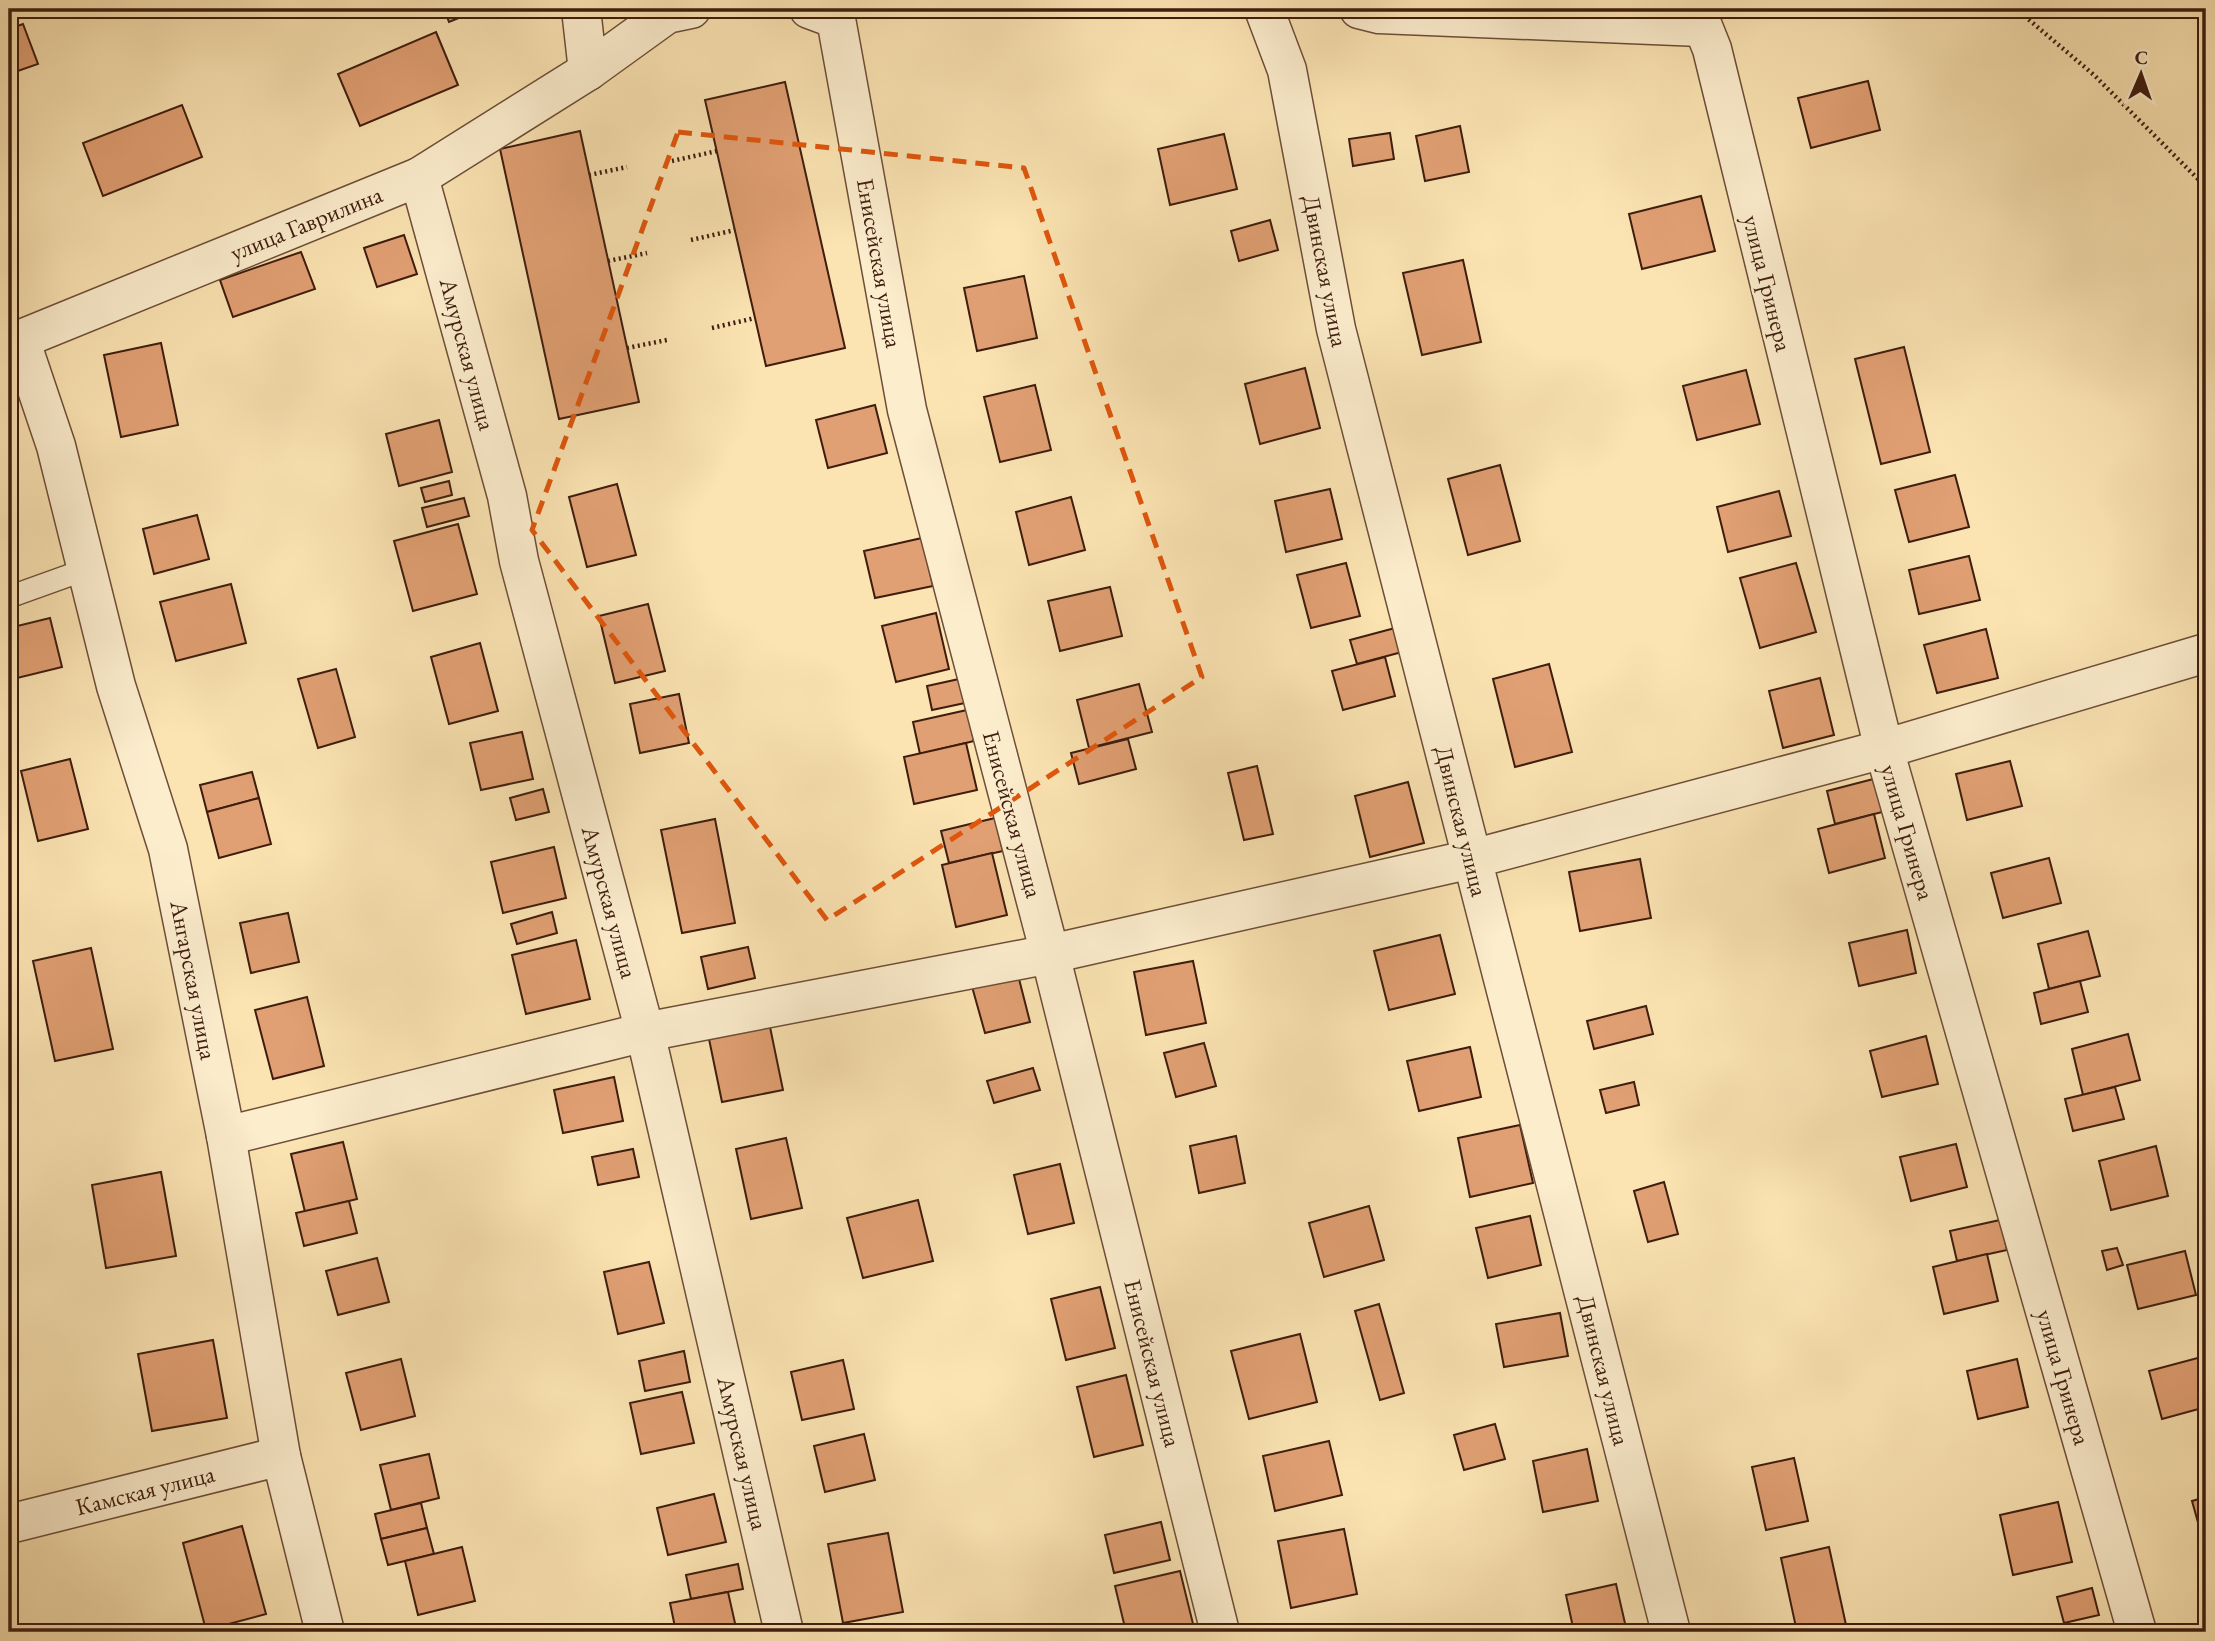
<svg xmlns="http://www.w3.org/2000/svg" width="2215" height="1641" viewBox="0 0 2215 1641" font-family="'EB Garamond',serif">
  <rect width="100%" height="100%" fill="#fbe3b2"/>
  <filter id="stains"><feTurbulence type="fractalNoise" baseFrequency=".00286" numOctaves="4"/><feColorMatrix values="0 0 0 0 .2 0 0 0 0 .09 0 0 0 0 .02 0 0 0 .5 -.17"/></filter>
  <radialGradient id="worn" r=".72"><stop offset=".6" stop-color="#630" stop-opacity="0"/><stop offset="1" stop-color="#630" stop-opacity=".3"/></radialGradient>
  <g fill="#e1a073" stroke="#3e1d0f" stroke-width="2">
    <polygon points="444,9 481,9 449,22"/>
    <polygon points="23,24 38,64 9,74 9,29"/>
    <polygon points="436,32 458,85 360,126 338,74"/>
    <polygon points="1868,81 1880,130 1811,148 1798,98"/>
    <polygon points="785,82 845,348 766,366 705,100"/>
    <polygon points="182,105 202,157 103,196 83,143"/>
    <polygon points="1460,126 1469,172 1425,181 1416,136"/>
    <polygon points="580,131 639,402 559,419 500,149"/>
    <polygon points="1390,133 1394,159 1353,166 1349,139"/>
    <polygon points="1224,134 1237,189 1170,205 1158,149"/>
    <polygon points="1701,196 1715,251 1642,269 1629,214"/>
    <polygon points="1270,220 1278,250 1239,261 1231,231"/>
    <polygon points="404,235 417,274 377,287 364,248"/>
    <polygon points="301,252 315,289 233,317 220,280"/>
    <polygon points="1463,260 1481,342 1422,355 1403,273"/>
    <polygon points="1024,276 1037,338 977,351 964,288"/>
    <polygon points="161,343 178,425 121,437 104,355"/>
    <polygon points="1904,347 1930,452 1881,464 1855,359"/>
    <polygon points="1305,368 1320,428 1260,444 1245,384"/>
    <polygon points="1746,370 1760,424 1697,440 1683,386"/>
    <polygon points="1035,385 1051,450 1000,462 984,397"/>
    <polygon points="875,405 887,453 828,468 816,420"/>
    <polygon points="439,420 452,472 399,486 386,434"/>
    <polygon points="1500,465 1520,541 1468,555 1448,479"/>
    <polygon points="1955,475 1969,527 1909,542 1895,490"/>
    <polygon points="449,481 452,495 425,502 421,488"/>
    <polygon points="617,484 636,555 587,567 569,497"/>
    <polygon points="1330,489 1342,539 1286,552 1275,501"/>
    <polygon points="1779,491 1791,536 1728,552 1717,507"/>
    <polygon points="1071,497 1085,550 1029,565 1016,512"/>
    <polygon points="464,498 469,516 427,527 422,508"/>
    <polygon points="197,515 209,559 154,574 143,529"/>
    <polygon points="458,524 477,594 413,611 394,541"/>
    <polygon points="922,538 933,586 875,598 864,551"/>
    <polygon points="1969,556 1980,600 1919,614 1909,570"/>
    <polygon points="1346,563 1360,616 1311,628 1297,575"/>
    <polygon points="1796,563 1816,632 1760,648 1740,578"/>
    <polygon points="231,584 246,643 176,661 160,602"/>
    <polygon points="1110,587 1122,636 1060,651 1048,601"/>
    <polygon points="648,604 665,671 615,683 599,616"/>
    <polygon points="936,613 949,669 896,682 882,626"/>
    <polygon points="50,618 62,667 9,680 9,628"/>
    <polygon points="1395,628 1402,652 1357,664 1350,640"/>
    <polygon points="1986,629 1998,678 1937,693 1924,645"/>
    <polygon points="480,643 498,711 449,724 431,657"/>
    <polygon points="1385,657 1395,696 1343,710 1332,671"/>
    <polygon points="1549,664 1572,752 1515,767 1493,679"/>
    <polygon points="336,669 355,737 318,748 298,679"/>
    <polygon points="1820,678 1834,735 1783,748 1769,691"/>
    <polygon points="959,679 965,703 932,710 927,686"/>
    <polygon points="1139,684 1152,732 1089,748 1077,700"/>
    <polygon points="679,694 689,743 640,753 630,704"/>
    <polygon points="967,710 974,741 920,754 913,722"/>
    <polygon points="522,732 533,779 481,790 470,743"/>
    <polygon points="1128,739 1136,769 1079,784 1071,753"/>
    <polygon points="966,743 977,790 914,804 904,757"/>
    <polygon points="70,759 88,829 38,841 21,771"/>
    <polygon points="2010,761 2022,806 1967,820 1956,774"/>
    <polygon points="1257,766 1273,834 1244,840 1228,773"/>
    <polygon points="252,772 259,798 207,812 200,785"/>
    <polygon points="1885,776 1894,809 1835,824 1827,791"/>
    <polygon points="1408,782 1424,843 1370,857 1355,796"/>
    <polygon points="543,789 549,812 516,820 510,798"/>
    <polygon points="259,798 271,844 219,858 207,812"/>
    <polygon points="1874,814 1885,858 1829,873 1818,829"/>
    <polygon points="995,818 1003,851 949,863 941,831"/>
    <polygon points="715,819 735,923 682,933 661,830"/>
    <polygon points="554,847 566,898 503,913 491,862"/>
    <polygon points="992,853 1007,915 956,927 942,865"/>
    <polygon points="2049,858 2061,903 2003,918 1991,873"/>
    <polygon points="1640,859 1651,918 1580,931 1569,872"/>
    <polygon points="552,912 557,933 517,944 511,924"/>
    <polygon points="288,913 299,962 251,973 240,923"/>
    <polygon points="1907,930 1916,973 1859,986 1849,943"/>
    <polygon points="2088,931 2100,976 2049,989 2038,944"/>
    <polygon points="1440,935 1455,994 1389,1010 1374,951"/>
    <polygon points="576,940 590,999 526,1014 512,955"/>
    <polygon points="748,947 755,978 708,989 701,957"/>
    <polygon points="91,948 113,1049 55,1061 33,961"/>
    <polygon points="1193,961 1206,1023 1146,1035 1134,972"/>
    <polygon points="1017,971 1030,1022 985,1033 971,983"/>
    <polygon points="2080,981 2088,1012 2041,1024 2034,993"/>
    <polygon points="307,997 324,1066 273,1079 255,1010"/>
    <polygon points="1646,1006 1653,1034 1594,1049 1587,1021"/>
    <polygon points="770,1027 783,1090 722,1102 709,1039"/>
    <polygon points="2128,1034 2140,1080 2083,1095 2072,1049"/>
    <polygon points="1926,1036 1938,1084 1882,1097 1870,1051"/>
    <polygon points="1204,1043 1216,1086 1176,1097 1164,1053"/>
    <polygon points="1470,1047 1481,1097 1419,1111 1407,1061"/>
    <polygon points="1033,1068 1040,1090 994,1103 987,1081"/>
    <polygon points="614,1077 623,1121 563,1133 554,1090"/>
    <polygon points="1634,1082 1639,1105 1606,1113 1600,1090"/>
    <polygon points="2115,1087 2124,1119 2073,1131 2065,1099"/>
    <polygon points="1520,1125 1533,1183 1470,1197 1458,1138"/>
    <polygon points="1236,1136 1245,1183 1199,1193 1190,1146"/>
    <polygon points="786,1138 802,1208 751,1219 736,1149"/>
    <polygon points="343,1142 357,1199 305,1212 291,1154"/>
    <polygon points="1956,1144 1967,1187 1911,1201 1900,1157"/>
    <polygon points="2156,1146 2168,1196 2111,1210 2099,1161"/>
    <polygon points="633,1149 639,1177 598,1185 592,1157"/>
    <polygon points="1060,1164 1074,1223 1028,1234 1014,1175"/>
    <polygon points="161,1172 176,1256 106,1268 92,1185"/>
    <polygon points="1664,1182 1678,1234 1648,1242 1634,1191"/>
    <polygon points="918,1200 933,1261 863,1278 847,1218"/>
    <polygon points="349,1201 357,1233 304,1246 296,1213"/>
    <polygon points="1369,1206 1384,1260 1324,1277 1309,1223"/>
    <polygon points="1530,1216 1541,1265 1488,1278 1476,1228"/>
    <polygon points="2000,1220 2007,1250 1957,1261 1950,1231"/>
    <polygon points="2117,1248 2123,1265 2107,1270 2102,1251"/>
    <polygon points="2185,1251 2196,1295 2138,1309 2127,1265"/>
    <polygon points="1987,1254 1998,1301 1944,1314 1933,1267"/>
    <polygon points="377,1258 389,1302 338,1315 326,1271"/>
    <polygon points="649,1262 664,1323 618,1334 604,1272"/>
    <polygon points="1100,1287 1115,1348 1066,1360 1051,1299"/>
    <polygon points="1379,1304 1404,1393 1380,1400 1355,1311"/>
    <polygon points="1560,1313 1568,1356 1504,1367 1496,1324"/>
    <polygon points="1300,1334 1317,1402 1249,1419 1231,1351"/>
    <polygon points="213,1340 227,1418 152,1431 138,1354"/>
    <polygon points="684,1351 690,1382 645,1391 639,1361"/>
    <polygon points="2205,1356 2206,1407 2162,1419 2149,1371"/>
    <polygon points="401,1359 415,1416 361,1430 346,1373"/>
    <polygon points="2017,1359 2028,1407 1978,1419 1967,1371"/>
    <polygon points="843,1360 854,1409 802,1420 791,1372"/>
    <polygon points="1126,1375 1143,1445 1094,1457 1077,1387"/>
    <polygon points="682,1392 694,1443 641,1454 630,1403"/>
    <polygon points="1495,1424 1505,1459 1464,1470 1454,1435"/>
    <polygon points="864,1434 875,1480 825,1492 814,1446"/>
    <polygon points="1329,1441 1342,1495 1275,1511 1263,1456"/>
    <polygon points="1587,1449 1598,1501 1543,1512 1533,1461"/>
    <polygon points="429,1454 439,1498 391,1510 380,1465"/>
    <polygon points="1794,1458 1808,1521 1766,1530 1752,1467"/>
    <polygon points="714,1494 726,1542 668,1555 657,1508"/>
    <polygon points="2206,1497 2206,1551 2192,1501"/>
    <polygon points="2058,1502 2072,1562 2013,1575 2000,1515"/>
    <polygon points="421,1503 427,1528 381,1539 375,1514"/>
    <polygon points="1161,1522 1170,1560 1114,1573 1105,1535"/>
    <polygon points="242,1526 266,1614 206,1630 183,1543"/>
    <polygon points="427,1528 434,1554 388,1565 381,1539"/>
    <polygon points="1344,1529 1357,1594 1291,1608 1278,1541"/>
    <polygon points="888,1533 903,1612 843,1623 828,1544"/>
    <polygon points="462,1547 475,1601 418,1615 405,1561"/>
    <polygon points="1829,1547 1846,1625 1797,1632 1781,1558"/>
    <polygon points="738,1564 743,1589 691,1599 686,1575"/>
    <polygon points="1180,1571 1195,1632 1126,1632 1115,1586"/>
    <polygon points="1616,1584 1627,1632 1574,1632 1566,1595"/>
    <polygon points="2092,1588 2099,1615 2064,1623 2057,1597"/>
    <polygon points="728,1592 737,1632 676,1632 670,1603"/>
  </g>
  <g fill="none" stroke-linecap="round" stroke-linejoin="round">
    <defs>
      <polyline id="service" points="9,597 87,569"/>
      <g id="minor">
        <polyline points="581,9 588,71"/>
        <polyline points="809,9 836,19 907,410 1050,954 1220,1632"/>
        <polyline points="1264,9 1287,70 1336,329 1671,1632"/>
        <polyline points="1359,9 1379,14 1701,27"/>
        <polyline points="1696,9 1712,49 1884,749 2137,1632"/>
        <polyline points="419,177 507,496 519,561 645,1032 784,1632"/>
        <polyline points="20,339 56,446 116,686 168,849 226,1136 281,1456 325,1632"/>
        <polyline points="9,344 419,177 588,71 667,14 691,9"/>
        <polyline points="226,1136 645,1032 1050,954 1472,859 1884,749 2206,653"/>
        <polyline points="9,1524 281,1456"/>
      </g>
    </defs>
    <use href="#service" stroke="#6d4e38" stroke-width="24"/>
    <use href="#minor" stroke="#6d4e38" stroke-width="41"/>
    <g stroke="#3e1d0f" stroke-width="4.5" stroke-dasharray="2 3.5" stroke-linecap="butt">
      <polyline points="2004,9 2021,13 2094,75 2206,187"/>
      <polyline points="672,161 717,151"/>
      <polyline points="589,175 627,167"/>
      <polyline points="691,240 735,230"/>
      <polyline points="608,261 647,253"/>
      <polyline points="712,328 755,318"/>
      <polyline points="627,348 667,340"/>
    </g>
    <use href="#service" stroke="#fcedcd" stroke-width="21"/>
    <use href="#minor" stroke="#fcedcd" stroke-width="38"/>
  </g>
  <path fill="none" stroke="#e0560c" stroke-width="5" stroke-dasharray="14 9" stroke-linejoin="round" d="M 678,132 L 1024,168 L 1202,677 L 827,920 L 532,530 Z"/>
  <g text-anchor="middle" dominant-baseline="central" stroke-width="5" stroke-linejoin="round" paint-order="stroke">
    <g font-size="24" fill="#3e1d0f" stroke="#fcedcd">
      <text transform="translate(306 223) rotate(-22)">улица Гаврилина</text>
      <text transform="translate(880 263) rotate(80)">Енисейская улица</text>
      <text transform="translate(1326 271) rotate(79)">Двинская улица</text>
      <text transform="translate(1768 283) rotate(76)">улица Гринера</text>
      <text transform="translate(468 354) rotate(75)">Амурская улица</text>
      <text transform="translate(1013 814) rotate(75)">Енисейская улица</text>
      <text transform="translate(1462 821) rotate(76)">Двинская улица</text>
      <text transform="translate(1908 832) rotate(74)">улица Гринера</text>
      <text transform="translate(610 902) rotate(75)">Амурская улица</text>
      <text transform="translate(194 980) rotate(79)">Ангарская улица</text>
      <text transform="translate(1153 1363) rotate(76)">Енисейская улица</text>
      <text transform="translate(1604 1370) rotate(76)">Двинская улица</text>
      <text transform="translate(2064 1377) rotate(74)">улица Гринера</text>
      <text transform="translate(743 1453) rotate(77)">Амурская улица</text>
      <text transform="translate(145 1490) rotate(-14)">Камская улица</text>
    </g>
  </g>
  <rect width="2215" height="1641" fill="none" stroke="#fbe3b2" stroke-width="35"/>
  <rect x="10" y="10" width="2194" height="1620" fill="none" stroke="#3e1d0f" stroke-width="3.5"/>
  <rect x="18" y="18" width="2180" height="1606" fill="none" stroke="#3e1d0f" stroke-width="2"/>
  <g transform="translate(2141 74) rotate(2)" stroke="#fcedcd" stroke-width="5" paint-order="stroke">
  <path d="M0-5L12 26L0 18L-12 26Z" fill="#3e1d0f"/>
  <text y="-10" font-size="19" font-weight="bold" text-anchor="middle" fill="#3e1d0f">С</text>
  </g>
  <rect width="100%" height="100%" filter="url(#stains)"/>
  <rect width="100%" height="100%" fill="url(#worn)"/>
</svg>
